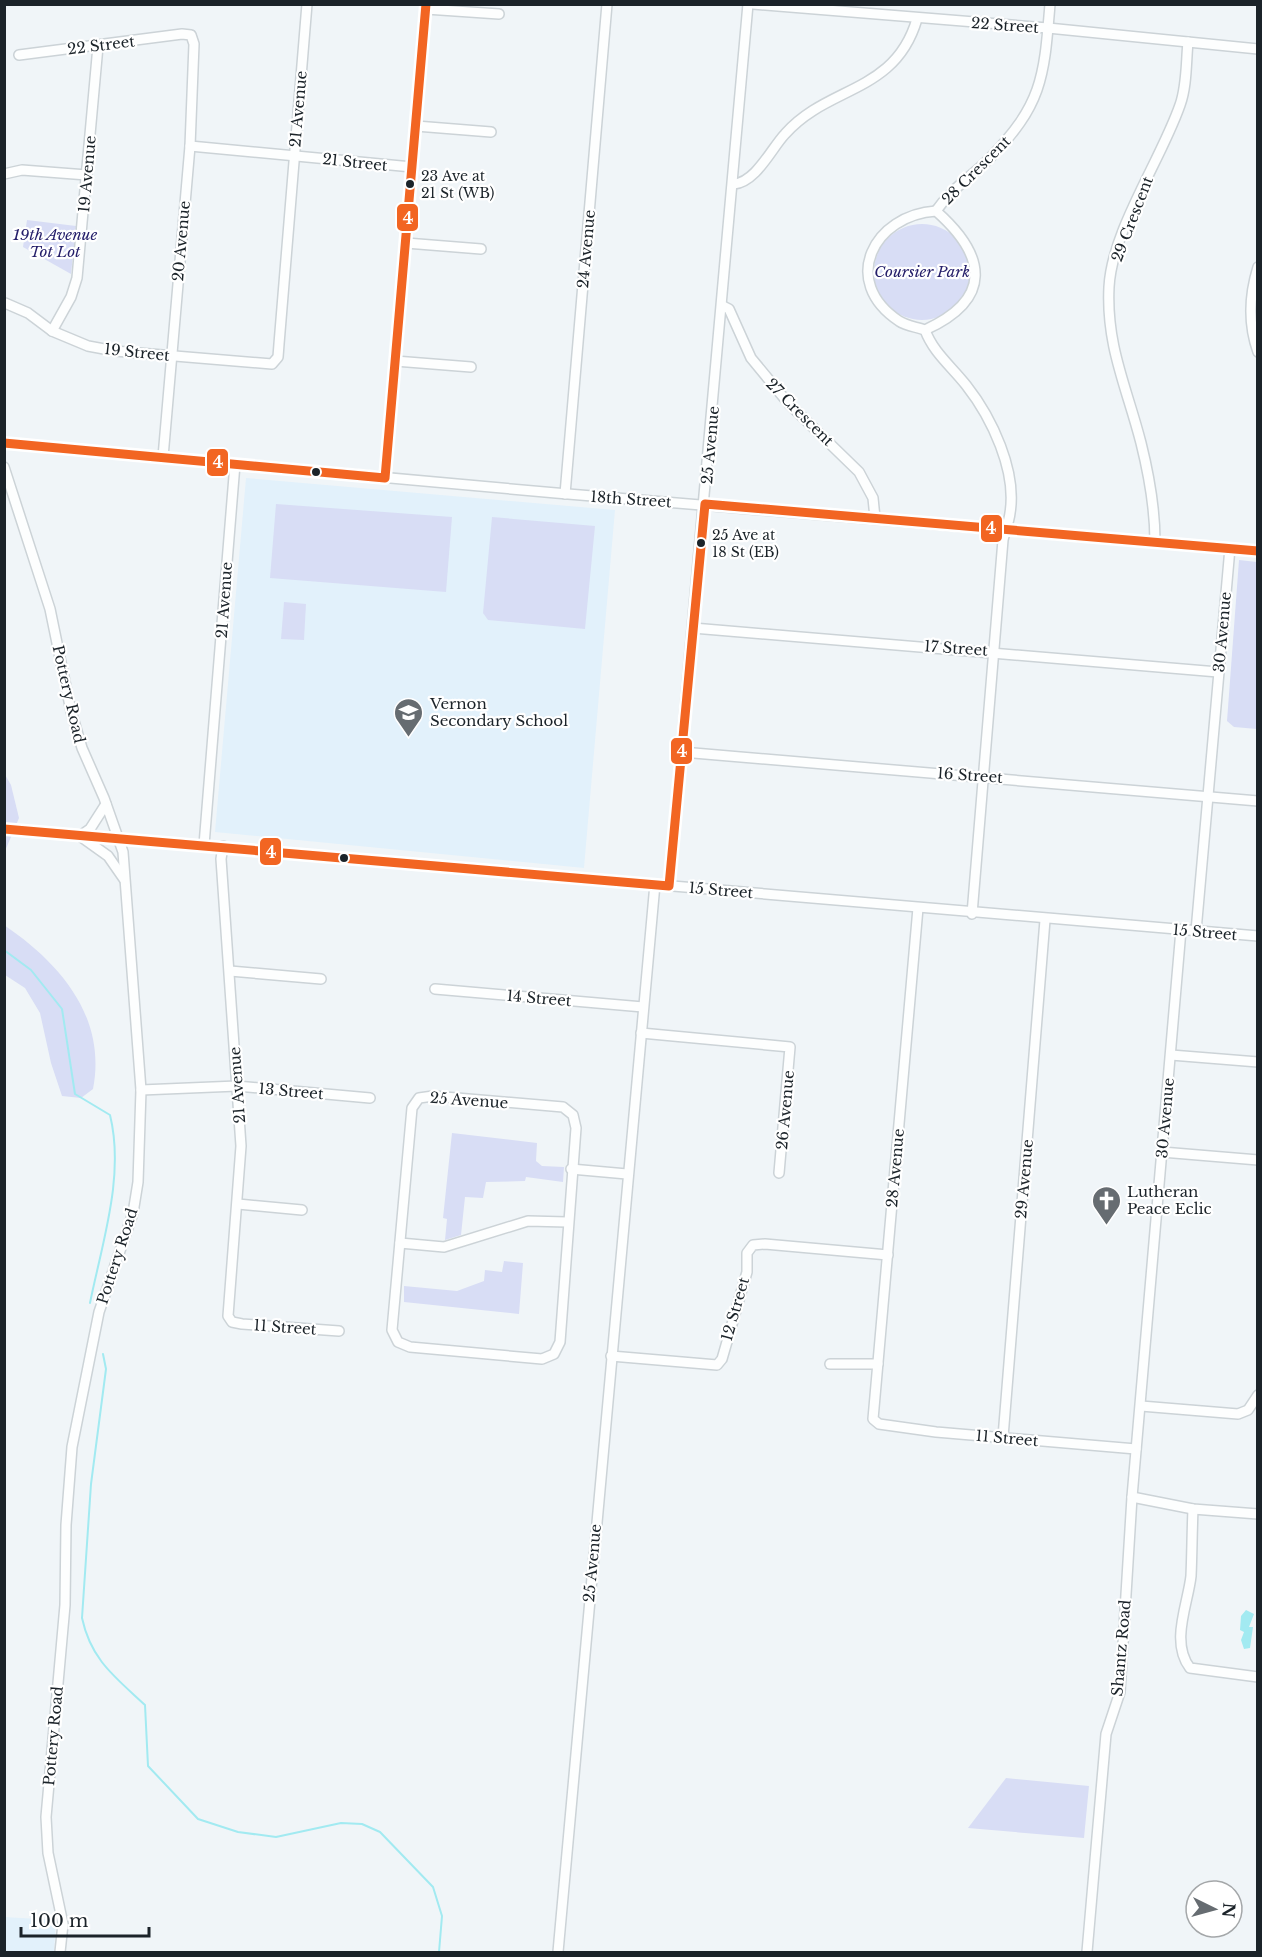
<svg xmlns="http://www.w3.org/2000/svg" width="1262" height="1957" viewBox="0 0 1262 1957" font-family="'Libre Baskerville',serif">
  <rect width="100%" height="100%" fill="#f0f5f8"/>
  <g fill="#e2f1fb">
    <polygon points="246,478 615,510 584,868 215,832"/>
    <polygon points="4,1917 56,1920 54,1952 5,1952"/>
  </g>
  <g fill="#d8ddf5">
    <polygon points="27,220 76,226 71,274 23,247"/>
    <circle cx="922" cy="272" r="48"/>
    <polygon points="276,504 452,517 446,592 270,578"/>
    <polygon points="492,517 595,526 585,629 488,620 483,613"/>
    <polygon points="1239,560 1257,562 1257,729 1234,727 1227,721"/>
    <polygon points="284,602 306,604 304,640 281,639"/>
    <polygon points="4,773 11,785 19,818 5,851"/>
    <path d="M 4,925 C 60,963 107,1017 93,1089 L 81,1098 L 62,1096 L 51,1063 L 40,1013 L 25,988 L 5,975 Z"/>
    <polygon points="452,1133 537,1143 536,1161 542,1166 564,1167 563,1182 526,1177 525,1181 486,1182 483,1198 465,1197 461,1235 445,1240 447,1219 443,1218"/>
    <polygon points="504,1261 523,1263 519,1314 404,1302 404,1286 457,1291 484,1281 485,1270 502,1272"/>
    <polygon points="1006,1778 1089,1786 1084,1838 968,1828"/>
  </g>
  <polygon fill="#a2eaf1" points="1246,1610 1254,1614 1249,1627 1253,1627 1250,1648 1244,1649 1241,1640 1244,1632 1240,1630 1241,1616"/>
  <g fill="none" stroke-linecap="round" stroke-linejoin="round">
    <g stroke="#a2eaf1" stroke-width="2">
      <path d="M 4,950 L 31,970 L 62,1009 L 75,1094 L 110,1115 C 125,1176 102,1243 90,1303"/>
      <path d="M 103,1354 L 106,1369 L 91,1484 L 82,1618 C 91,1660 115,1677 145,1705 L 148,1766 L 198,1819 L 238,1832 L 276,1837 L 341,1823 L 362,1824 L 380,1832 L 433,1887 L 442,1916 L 439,1952"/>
    </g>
    <defs>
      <g id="minor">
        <polyline points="753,4 1048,28 1258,49"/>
        <polyline points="426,9 499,14"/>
        <polyline points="19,55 182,34 191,35 194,44 190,146 163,457"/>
        <polyline points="416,126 491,132"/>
        <polyline points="190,146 412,167"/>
        <polyline points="4,174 22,170 87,175"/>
        <path d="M 734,184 C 756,182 771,149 785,134 C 828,85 895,94 917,19"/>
        <path d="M 936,211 C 987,256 993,299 925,330 C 917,327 906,326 899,321 C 839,281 874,215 936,211 Z"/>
        <path d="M 936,211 C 951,189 971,177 989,159 C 1043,104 1044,77 1050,4"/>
        <polyline points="406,243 481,249"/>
        <path d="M 1258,267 C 1249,296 1248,324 1258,352"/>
        <polyline points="5,303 28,313 52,331 88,346 115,351 272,364 278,357 279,344 307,4"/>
        <polyline points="723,306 729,309 751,358 789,404 859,472 873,498 875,518"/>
        <path d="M 925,330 C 933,352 951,366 966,385 C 992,418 1017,471 1010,513 C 1009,522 1005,531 1003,540 L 972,914"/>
        <polyline points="52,331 71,297 77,278 98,46"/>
        <polyline points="395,361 471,367"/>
        <polyline points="4,443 556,493 1258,551"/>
        <polyline points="4,467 50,609 71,711 82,748 104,798 123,852 141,1090 138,1182 133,1213 99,1312 72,1447 66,1525 65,1605 46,1817 48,1853 63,1924 60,1952"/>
        <polyline points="385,478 426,4"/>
        <polyline points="565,494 607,4"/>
        <path d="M 1155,542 C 1155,508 1149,475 1141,443 C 1127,388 1106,346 1109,287 C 1112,230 1161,160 1180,105 C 1187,86 1186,62 1188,42"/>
        <polyline points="693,628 1218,672"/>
        <polyline points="682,752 1258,801"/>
        <polyline points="106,804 90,829 80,836 108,856 124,879"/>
        <polyline points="4,829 1258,936"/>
        <polyline points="204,845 235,464"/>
        <polyline points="223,846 221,859 241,1146 228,1316 232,1322 242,1324 339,1331"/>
        <polyline points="669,886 748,4"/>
        <polyline points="918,908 873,1419 879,1424 936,1432 1136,1449"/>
        <polyline points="1196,931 1230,548"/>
        <polyline points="230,971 321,979"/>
        <polyline points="435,989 643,1007"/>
        <polyline points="641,1033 790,1047 779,1173"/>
        <polyline points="1171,1055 1258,1062"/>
        <polyline points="141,1090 237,1086 370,1098"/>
        <polygon points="433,1096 563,1107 573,1115 576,1128 560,1342 554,1354 542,1359 410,1347 398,1342 392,1330 412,1108 419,1098"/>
        <polyline points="1162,1152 1258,1160"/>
        <polyline points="571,1169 627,1174"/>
        <polyline points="238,1204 302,1210"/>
        <polyline points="400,1243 444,1247 528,1221 567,1222"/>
        <polyline points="611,1356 717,1365 722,1359 747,1272 747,1253 753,1245 765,1244 888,1255"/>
        <polyline points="830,1364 878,1364"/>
        <polyline points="1141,1406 1238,1414 1248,1410 1258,1395"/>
        <polyline points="1003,1437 1045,920"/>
        <polyline points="1132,1497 1193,1509 1258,1514"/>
        <path d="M 1193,1509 C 1192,1532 1192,1554 1191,1576 C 1188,1604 1170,1642 1190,1668 L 1258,1677"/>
        <polyline points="558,1952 655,884"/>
        <polyline points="1087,1952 1106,1734 1120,1692 1132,1497 1181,930"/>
      </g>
    </defs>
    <use href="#minor" stroke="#ccd3d7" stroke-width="12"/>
    <use href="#minor" stroke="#fdfefe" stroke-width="9"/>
    <defs>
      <g id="bus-1">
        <polyline points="4,443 385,478 426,4"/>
        <polyline points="4,829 669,886 705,504 1258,551"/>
      </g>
    </defs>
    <use href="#bus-1" stroke="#fff" stroke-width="14"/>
    <use href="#bus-1" stroke="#f26522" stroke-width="9"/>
  </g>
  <defs>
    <symbol id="school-pin" viewBox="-11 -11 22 30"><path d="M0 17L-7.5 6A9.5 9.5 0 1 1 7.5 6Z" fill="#666c71" stroke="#fff"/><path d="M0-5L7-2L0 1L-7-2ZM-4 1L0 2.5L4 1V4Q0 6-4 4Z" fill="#fff"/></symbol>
    <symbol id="church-pin" viewBox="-11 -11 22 30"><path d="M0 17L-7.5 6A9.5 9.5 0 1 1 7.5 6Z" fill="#666c71" stroke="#fff"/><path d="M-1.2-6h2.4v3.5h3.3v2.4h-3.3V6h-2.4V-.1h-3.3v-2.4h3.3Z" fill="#fff"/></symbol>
  </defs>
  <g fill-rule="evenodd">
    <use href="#school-pin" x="392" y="696" width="33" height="45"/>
    <use href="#church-pin" x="1090" y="1184" width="33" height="45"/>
  </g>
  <g fill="#1b2329" stroke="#fff" stroke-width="2">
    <circle cx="410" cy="184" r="5"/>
    <circle cx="316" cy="472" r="5"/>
    <circle cx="701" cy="543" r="5"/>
    <circle cx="344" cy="858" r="5"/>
  </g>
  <g text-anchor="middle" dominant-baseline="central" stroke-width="4.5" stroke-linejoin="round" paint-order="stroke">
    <g font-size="14" fill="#1b2329" stroke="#fff" text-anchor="start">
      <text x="421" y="176">23 Ave at<tspan x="421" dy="17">21 St (WB)</tspan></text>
      <text x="712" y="535">25 Ave at<tspan x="712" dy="17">18 St (EB)</tspan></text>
    </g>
    <g font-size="15" fill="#1b2329" stroke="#fff">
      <text transform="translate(1005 25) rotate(4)">22 Street</text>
      <text transform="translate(101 45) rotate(-7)">22 Street</text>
      <text transform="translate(298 109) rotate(-85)">21 Avenue</text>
      <text transform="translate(355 162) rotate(6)">21 Street</text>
      <text transform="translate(976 170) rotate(-45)">28 Crescent</text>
      <text transform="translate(87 174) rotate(-85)">19 Avenue</text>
      <text transform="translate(1132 219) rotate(-69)">29 Crescent</text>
      <text transform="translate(181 241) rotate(-85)">20 Avenue</text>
      <text transform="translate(586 249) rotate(-85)">24 Avenue</text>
      <text transform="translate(137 352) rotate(6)">19 Street</text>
      <text transform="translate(800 412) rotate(45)">27 Crescent</text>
      <text transform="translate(710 445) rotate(-85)">25 Avenue</text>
      <text transform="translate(631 499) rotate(4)">18th Street</text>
      <text transform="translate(224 600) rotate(-86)">21 Avenue</text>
      <text transform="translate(1222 632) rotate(-85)">30 Avenue</text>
      <text transform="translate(956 648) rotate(4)">17 Street</text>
      <text transform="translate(69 694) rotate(77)">Pottery Road</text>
      <text transform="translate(970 775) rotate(4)">16 Street</text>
      <text transform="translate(721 890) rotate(5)">15 Street</text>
      <text transform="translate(1205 932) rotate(5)">15 Street</text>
      <text transform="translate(539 998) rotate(5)">14 Street</text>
      <text transform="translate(237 1085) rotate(-94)">21 Avenue</text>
      <text transform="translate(291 1091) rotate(5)">13 Street</text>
      <text transform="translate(469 1100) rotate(4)">25 Avenue</text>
      <text transform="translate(785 1110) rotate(-85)">26 Avenue</text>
      <text transform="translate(1165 1118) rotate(-85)">30 Avenue</text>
      <text transform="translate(895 1168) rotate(-85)">28 Avenue</text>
      <text transform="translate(1024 1179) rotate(-85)">29 Avenue</text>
      <text transform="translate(117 1256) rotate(-72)">Pottery Road</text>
      <text transform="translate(735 1309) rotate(-74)">12 Street</text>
      <text transform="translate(285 1327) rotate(4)">11 Street</text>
      <text transform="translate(1007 1438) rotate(5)">11 Street</text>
      <text transform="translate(592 1563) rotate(-85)">25 Avenue</text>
      <text transform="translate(1121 1648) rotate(-85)">Shantz Road</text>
      <text transform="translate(53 1736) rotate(-85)">Pottery Road</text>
    </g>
    <g font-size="15" font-style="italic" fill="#26206b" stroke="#fff">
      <text x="55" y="234">19th Avenue<tspan x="55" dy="17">Tot Lot</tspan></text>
      <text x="922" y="271">Coursier Park</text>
    </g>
    <g font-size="15" fill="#1b2329" stroke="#fff" text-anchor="start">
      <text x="430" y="703">Vernon<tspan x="430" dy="17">Secondary School</tspan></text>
      <text x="1127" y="1191">Lutheran<tspan x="1127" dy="17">Peace Eclic</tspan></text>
    </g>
  </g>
  <g stroke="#fff" stroke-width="2">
    <rect x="396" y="203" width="23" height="29" rx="6" fill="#f26522"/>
    <rect x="206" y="448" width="23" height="29" rx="6" fill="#f26522"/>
    <rect x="980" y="514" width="23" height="29" rx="6" fill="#f26522"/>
    <rect x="670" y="737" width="23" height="28" rx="6" fill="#f26522"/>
    <rect x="259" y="837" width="23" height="29" rx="6" fill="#f26522"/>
  </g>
  <g font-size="16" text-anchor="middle" font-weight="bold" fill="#fff">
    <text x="408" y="224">4</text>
    <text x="218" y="468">4</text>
    <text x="991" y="534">4</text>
    <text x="682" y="757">4</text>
    <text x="271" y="858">4</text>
  </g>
  <rect width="1262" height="1957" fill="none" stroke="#1b2329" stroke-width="12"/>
  <g transform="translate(1214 1909) rotate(95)"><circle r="28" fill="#ffffff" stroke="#a4a7a9" stroke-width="1.5"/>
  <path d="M0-4.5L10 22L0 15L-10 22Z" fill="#666c71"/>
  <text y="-9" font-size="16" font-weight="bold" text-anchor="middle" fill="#1b2329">N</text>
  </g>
  <path d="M21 1927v9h128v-9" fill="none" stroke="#1b2329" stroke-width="3"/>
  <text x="30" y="1927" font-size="18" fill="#1b2329" stroke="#ffffff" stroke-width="4.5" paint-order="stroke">100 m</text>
</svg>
